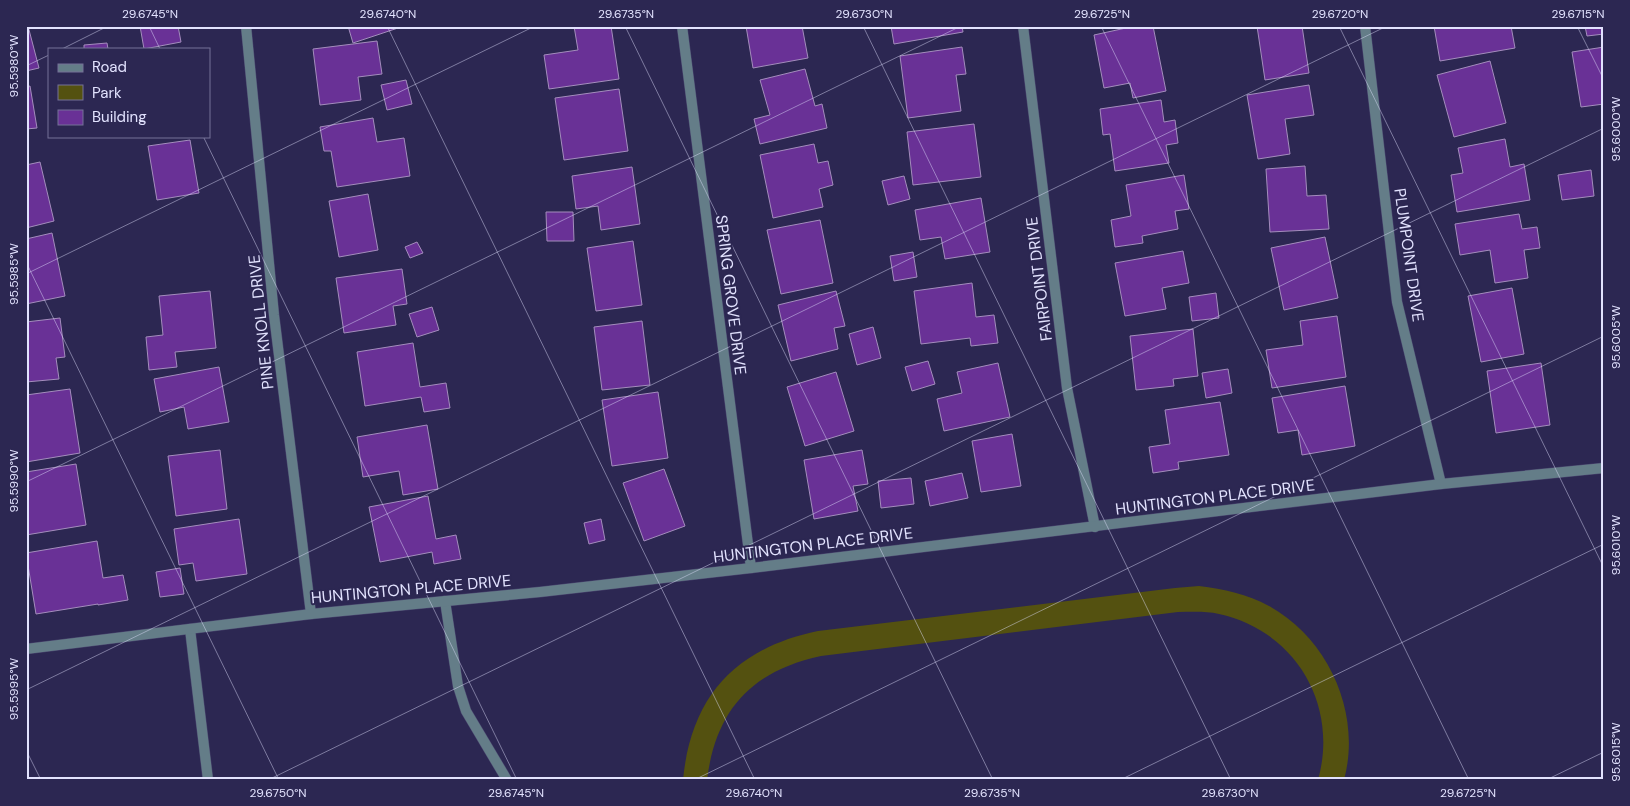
<svg xmlns="http://www.w3.org/2000/svg" width="1630" height="806" viewBox="0 0 1630 806" font-family="'DM Sans',sans-serif">
  <rect width="100%" height="100%" fill="#2c2752"/>
  <path fill="#545110" d="M 1199,586 C 1224,589 1247,594 1269,606 C 1329,639 1362,714 1344,780 L 1318,780 C 1339,705 1296,631 1219,614 C 1206,611 1192,612 1178,612 L 821,656 C 752,671 716,709 707,780 L 683,780 C 691,696 736,648 818,631 L 1175,588 Z"/>
  <g fill="#693196" stroke="#a48dbd">
    <polygon points="26,26 28,26 39,68 26,71"/>
    <polygon points="140,26 178,26 181,42 144,49"/>
    <polygon points="348,26 404,26 353,43"/>
    <polygon points="574,26 611,26 619,79 549,89 544,55 578,50"/>
    <polygon points="746,26 802,26 808,58 753,68"/>
    <polygon points="891,26 962,26 963,32 894,44"/>
    <polygon points="1135,26 1153,26 1166,91 1133,98 1130,83 1104,88 1094,35"/>
    <polygon points="1257,26 1302,26 1309,73 1265,80"/>
    <polygon points="1434,26 1511,26 1515,48 1440,61"/>
    <polygon points="1585,26 1604,26 1604,34 1587,36"/>
    <polygon points="377,41 382,74 358,77 361,100 320,105 313,49"/>
    <polygon points="107,43 108,49 84,49 84,45"/>
    <polygon points="962,47 966,74 956,75 961,111 908,118 900,56"/>
    <polygon points="1604,47 1604,104 1581,107 1572,52"/>
    <polygon points="1490,61 1506,123 1454,137 1437,75"/>
    <polygon points="805,69 815,106 822,104 827,128 760,144 754,119 770,115 760,80"/>
    <polygon points="406,80 412,104 387,110 381,85"/>
    <polygon points="1309,85 1314,115 1285,119 1290,154 1258,159 1247,95"/>
    <polygon points="30,86 37,128 26,129 26,87"/>
    <polygon points="619,89 628,151 564,160 555,98"/>
    <polygon points="1161,100 1164,122 1175,120 1178,143 1166,145 1169,163 1115,171 1110,134 1103,135 1100,109"/>
    <polygon points="373,118 377,142 404,138 410,176 337,187 331,151 324,151 320,127"/>
    <polygon points="974,124 981,177 913,185 907,132"/>
    <polygon points="1505,139 1510,167 1524,164 1530,200 1457,212 1451,175 1463,173 1458,148"/>
    <polygon points="190,140 199,193 157,200 148,146"/>
    <polygon points="814,144 818,163 828,161 833,185 819,189 823,207 773,218 760,155"/>
    <polygon points="40,162 54,221 26,228 26,165"/>
    <polygon points="1305,166 1307,196 1326,195 1329,229 1270,232 1266,169"/>
    <polygon points="632,167 640,224 601,230 598,206 576,209 572,176"/>
    <polygon points="1591,170 1594,196 1562,200 1558,175"/>
    <polygon points="1184,175 1189,209 1175,211 1178,229 1142,236 1143,243 1115,247 1111,220 1131,216 1126,185"/>
    <polygon points="904,176 910,199 888,205 882,181"/>
    <polygon points="368,194 378,250 339,257 329,201"/>
    <polygon points="981,198 990,252 945,259 941,237 920,240 915,210"/>
    <polygon points="546,212 573,212 574,241 547,241"/>
    <polygon points="1519,214 1522,229 1537,227 1540,248 1524,250 1528,278 1495,283 1490,250 1460,255 1455,224"/>
    <polygon points="820,220 833,283 781,294 767,230"/>
    <polygon points="52,233 65,296 26,304 26,239"/>
    <polygon points="1325,237 1338,298 1284,310 1271,248"/>
    <polygon points="633,241 642,305 596,311 587,248"/>
    <polygon points="417,242 423,253 410,258 405,247"/>
    <polygon points="1183,251 1189,283 1162,288 1166,309 1125,316 1115,263"/>
    <polygon points="913,252 917,277 894,281 890,256"/>
    <polygon points="402,269 407,304 393,306 396,325 344,333 336,278"/>
    <polygon points="972,283 976,317 994,315 998,343 971,346 970,338 921,344 914,291"/>
    <polygon points="1512,288 1524,354 1481,362 1468,296"/>
    <polygon points="210,291 216,348 175,352 177,367 149,370 146,337 163,335 159,296"/>
    <polygon points="836,291 845,326 834,328 838,349 791,361 778,305"/>
    <polygon points="1216,293 1219,318 1192,321 1189,297"/>
    <polygon points="432,307 439,330 417,337 409,314"/>
    <polygon points="1337,316 1346,377 1272,388 1266,350 1303,345 1300,321"/>
    <polygon points="60,318 65,357 56,358 59,379 26,382 26,322"/>
    <polygon points="642,321 650,385 602,390 594,327"/>
    <polygon points="873,327 881,358 857,365 849,334"/>
    <polygon points="1193,329 1198,376 1173,379 1174,386 1136,390 1130,336"/>
    <polygon points="413,343 420,387 446,383 450,408 424,412 421,397 365,406 357,352"/>
    <polygon points="928,361 935,384 912,391 905,367"/>
    <polygon points="998,363 1010,417 944,431 937,399 962,393 957,372"/>
    <polygon points="1541,363 1550,425 1496,433 1487,371"/>
    <polygon points="219,367 229,422 188,429 184,407 160,412 154,379"/>
    <polygon points="1228,369 1232,393 1206,398 1202,373"/>
    <polygon points="836,372 854,431 805,446 787,387"/>
    <polygon points="1345,386 1355,446 1302,455 1298,430 1278,433 1272,398"/>
    <polygon points="70,389 80,453 26,462 26,395"/>
    <polygon points="658,392 668,458 612,466 602,400"/>
    <polygon points="1220,402 1229,455 1178,462 1179,469 1153,473 1149,447 1170,444 1165,410"/>
    <polygon points="427,425 438,489 403,495 399,471 363,477 357,437"/>
    <polygon points="1012,434 1021,486 981,492 972,441"/>
    <polygon points="220,450 227,509 176,516 168,456"/>
    <polygon points="862,450 868,484 853,486 858,511 814,519 804,460"/>
    <polygon points="76,464 86,525 26,535 26,472"/>
    <polygon points="664,469 685,526 644,541 623,483"/>
    <polygon points="962,473 968,498 930,506 925,481"/>
    <polygon points="911,478 914,504 881,508 878,481"/>
    <polygon points="428,496 436,539 456,535 461,559 434,564 432,552 380,562 369,507"/>
    <polygon points="239,519 247,574 196,581 193,563 179,565 174,529"/>
    <polygon points="601,519 605,540 589,544 584,523"/>
    <polygon points="97,541 103,578 123,575 128,600 98,605 98,604 36,614 26,553"/>
    <polygon points="180,568 184,594 160,597 156,572"/>
  </g>
  <g fill="none" stroke-linecap="round" stroke-linejoin="round">
    <defs>
      <g id="service">
        <polyline points="445,601 458,686 466,711 507,780"/>
        <polyline points="190,629 208,780"/>
      </g>
      <g id="minor">
        <polyline points="246,26 274,315 311,614"/>
        <polyline points="682,26 751,568"/>
        <polyline points="1023,26 1067,388 1095,527"/>
        <polyline points="1365,26 1397,302 1441,484"/>
        <polyline points="26,649 311,614 540,592 751,568 1441,484 1604,468"/>
      </g>
    </defs>
    <use href="#service" stroke="#49456e" stroke-width="11"/>
    <use href="#minor" stroke="#49456e" stroke-width="11"/>
    <use href="#service" stroke="#647d88" stroke-width="10"/>
    <use href="#minor" stroke="#647d88" stroke-width="10"/>
  </g>
  <path fill="none" stroke="#e2e2fe" stroke-width="1" stroke-opacity="0.45" d="M 149,26 L 160,49M 387,26 L 755,780M 625,26 L 993,780M 863,26 L 1231,780M 1101,26 L 1469,780M 1339,26 L 1604,568M 1577,26 L 1604,80M 62,49 L 108,26M 26,66 L 49,55M 203,136 L 517,780M 26,262 L 279,780M 26,274 L 535,26M 26,482 L 961,26M 26,690 L 1387,26M 26,750 L 41,780M 268,780 L 1604,128M 694,780 L 1604,336M 1120,780 L 1604,544M 1546,780 L 1604,752"/>
  <g text-anchor="middle" dominant-baseline="central" stroke-width="4" stroke-linejoin="round" paint-order="stroke">
    <g font-size="16" fill="#e2e2fe" stroke="#2c2752">
      <text transform="translate(1409 255) rotate(82)">PLUMPOINT DRIVE</text>
      <text transform="translate(1039 279) rotate(-97)">FAIRPOINT DRIVE</text>
      <text transform="translate(731 295) rotate(83)">SPRING GROVE DRIVE</text>
      <text transform="translate(261 322) rotate(-96)">PINE KNOLL DRIVE</text>
      <text transform="translate(1215 497) rotate(-7)">HUNTINGTON PLACE DRIVE</text>
      <text transform="translate(813 545) rotate(-7)">HUNTINGTON PLACE DRIVE</text>
      <text transform="translate(411 589) rotate(-5)">HUNTINGTON PLACE DRIVE</text>
    </g>
  </g>
  <rect width="1630" height="806" fill="none" stroke="#2c2752" stroke-width="55"/>
  <rect x="48" y="48" width="162" height="90" fill="#2c2752" stroke="#757297"/>
  <rect x="58" y="64" width="25" height="8" fill="#647d88" stroke="#757297"/>
  <text x="92" y="72" font-size="15" fill="#e2e2fe">Road</text>
  <rect x="58" y="85" width="25" height="15" fill="#545110" stroke="#757297"/>
  <text x="92" y="98" font-size="15" fill="#e2e2fe">Park</text>
  <rect x="58" y="110" width="25" height="15" fill="#693196" stroke="#757297"/>
  <text x="92" y="122" font-size="15" fill="#e2e2fe">Building</text>
  <rect x="28" y="28" width="1574" height="750" fill="none" stroke="#e2e2fe" stroke-width="2"/>
  <g font-size="12" text-anchor="middle" fill="#e2e2fe">
    <text x="150" y="18">29.6745°N</text>
    <text x="388" y="18">29.6740°N</text>
    <text x="626" y="18">29.6735°N</text>
    <text x="864" y="18">29.6730°N</text>
    <text x="1102" y="18">29.6725°N</text>
    <text x="1340" y="18">29.6720°N</text>
    <text x="1578" y="18">29.6715°N</text>
    <text transform="translate(14 66) rotate(-90)" y="4">95.5980°W</text>
    <text transform="translate(1616 129) rotate(-90)" y="4">95.6000°W</text>
    <text transform="translate(14 274) rotate(-90)" y="4">95.5985°W</text>
    <text transform="translate(1616 337) rotate(-90)" y="4">95.6005°W</text>
    <text transform="translate(14 481) rotate(-90)" y="4">95.5990°W</text>
    <text transform="translate(1616 545) rotate(-90)" y="4">95.6010°W</text>
    <text transform="translate(14 689) rotate(-90)" y="4">95.5995°W</text>
    <text transform="translate(1616 752) rotate(-90)" y="4">95.6015°W</text>
    <text x="278" y="797">29.6750°N</text>
    <text x="516" y="797">29.6745°N</text>
    <text x="754" y="797">29.6740°N</text>
    <text x="992" y="797">29.6735°N</text>
    <text x="1230" y="797">29.6730°N</text>
    <text x="1468" y="797">29.6725°N</text>
  </g>
</svg>
